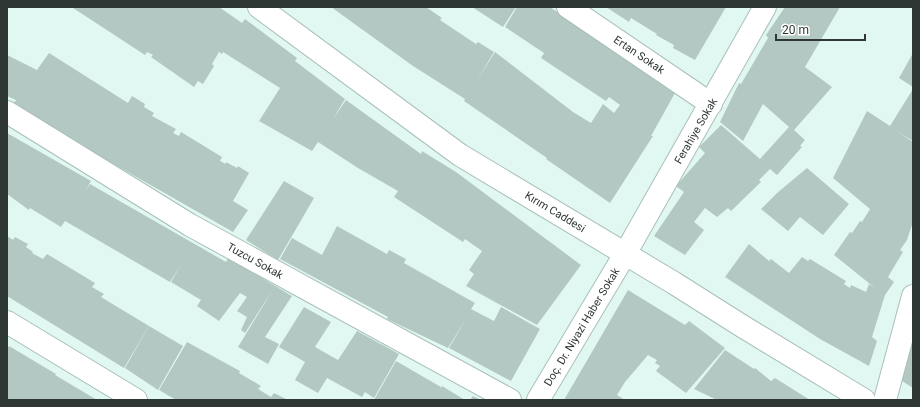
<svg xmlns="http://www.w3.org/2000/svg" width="920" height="407" viewBox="0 0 920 407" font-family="Roboto,sans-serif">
  <rect width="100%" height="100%" fill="#e1f8f2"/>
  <g fill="#b3c8c3">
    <polygon points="74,7 219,7 242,23 245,19 297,58 295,61 345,99 333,119 346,100 421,154 422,151 456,172 581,265 537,325 466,286 474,274 469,270 482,251 465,239 463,242 394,197 398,191 358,168 318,142 312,151 259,121 280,88 223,52 222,54 219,52 212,64 214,66 203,84 198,81 194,87 151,57 153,55 147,52 145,55 73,8"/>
    <polygon points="331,7 426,7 442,18 440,20 476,44 478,42 494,52 476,82 495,52 573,112 591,123 603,104 614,113 620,105 609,97 606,101 541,58 544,53 505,27 517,7 550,7 675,93 651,136 653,136 610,203 546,159 547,158 464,101 465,99 413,66"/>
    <polygon points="472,7 516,7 503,27"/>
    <polygon points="606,7 726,7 695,60 673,48 674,45 656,35 657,34 631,18 629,22"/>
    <polygon points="785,7 840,7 805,67 832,87 794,130 805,140 800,146 802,147 777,175 770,169 759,180 761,182 731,211 728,208 717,217 705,208 694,222 704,230 685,255 654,236 684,192 676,186 705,153 699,147 721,125 760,159 789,127 763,104 743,141 720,122 739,83 741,84 768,38 766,35"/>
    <polygon points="49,53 128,103 132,96 145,104 144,107 154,113 152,116 176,129 173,133 179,136 181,132 222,157 220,161 226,164 226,162 237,168 238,166 249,173 233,201 248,210 233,232 96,154 14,103 16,100 7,96 7,55 37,70"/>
    <polygon points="913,53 913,87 899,78"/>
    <polygon points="913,89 913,141 898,132 913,142 913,222 907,240 900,250 903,252 888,277 894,282 885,295 872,337 877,341 869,366 820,339 725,277 749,244 769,261 771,259 789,273 802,257 808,261 810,259 846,281 844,284 850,288 851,285 866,292 869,284 875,288 834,255 850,232 852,233 860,221 862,222 870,209 833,178 867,111 890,126"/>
    <polygon points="7,133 91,181 85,191 90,184 226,262 228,258 292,296 265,337 279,344 268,364 238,347 274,288 245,333 241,330 247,317 237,311 247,297 240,293 219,321 197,306 201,300 171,282 181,265 170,282 65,221 61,227 30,208 29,210 7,194"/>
    <polygon points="807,168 849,204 823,235 800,217 788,231 761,209 777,193"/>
    <polygon points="284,181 314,198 278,260 246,240"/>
    <polygon points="337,226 387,254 389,250 406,259 404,263 475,303 471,309 494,321 501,307 540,329 511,381 449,348 467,317 448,348 387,319 388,317 280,259 292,238 322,255"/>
    <polygon points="7,236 13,240 15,237 28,244 26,247 33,252 32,253 43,259 47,254 95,283 92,287 104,294 101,297 149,326 124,368 7,296"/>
    <polygon points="628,290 685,325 689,321 725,348 686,393 656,371 660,366 655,363 657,360 648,355 625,382 617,395 625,400 564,400"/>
    <polygon points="304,307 331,322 315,347 338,360 357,331 399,354 374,398 365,392 362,397 327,378 318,393 295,380 305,362 279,347"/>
    <polygon points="149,326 183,346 158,390 125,368"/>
    <polygon points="913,327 913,388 896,377"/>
    <polygon points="187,342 240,371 239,373 261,386 258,389 271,397 274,393 288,400 176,400 159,390"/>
    <polygon points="9,346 56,374 55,375 97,400 7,400 7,349"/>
    <polygon points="725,350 754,369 755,368 771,381 775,378 810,400 717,400 694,389"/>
    <polygon points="396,361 441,387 439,391 442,386 465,400 374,400"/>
    <polygon points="473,396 481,400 470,400"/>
  </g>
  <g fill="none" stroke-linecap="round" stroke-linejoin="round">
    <defs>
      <g id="minor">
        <polyline points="568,7 711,104"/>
        <polyline points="7,112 190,225 510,400"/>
        <polyline points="7,322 136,400"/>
        <polyline points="538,400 625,254 765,7"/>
        <polyline points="885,400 913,296"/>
      </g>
      <polyline id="secondary" points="259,7 460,155 674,283 742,326 864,400"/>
    </defs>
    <use href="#minor" stroke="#a9bfb9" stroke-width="24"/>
    <use href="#secondary" stroke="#a9bfb9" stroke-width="24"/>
    <use href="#minor" stroke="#fff" stroke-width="22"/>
    <use href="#secondary" stroke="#fff" stroke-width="22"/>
  </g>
  <g text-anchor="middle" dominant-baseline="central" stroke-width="4" stroke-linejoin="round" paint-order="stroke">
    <g font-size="11" fill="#2f3735" stroke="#fff">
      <text transform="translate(639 55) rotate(34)">Ertan Sokak</text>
      <text transform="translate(696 131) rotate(-60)">Ferahiye Sokak</text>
      <text transform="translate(555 212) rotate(31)">Kırım Caddesi</text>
      <text transform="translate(255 261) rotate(29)">Tuzcu Sokak</text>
      <text transform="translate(582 327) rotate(-59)">Doç. Dr. Niyazi Haber Sokak</text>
    </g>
  </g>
  <rect width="920" height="407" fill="none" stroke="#2f3735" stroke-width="16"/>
  <path d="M776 34v6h89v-6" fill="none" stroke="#2f3735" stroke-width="2"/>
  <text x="782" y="34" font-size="12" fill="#2f3735" stroke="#ffffff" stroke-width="3" paint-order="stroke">20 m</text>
</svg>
